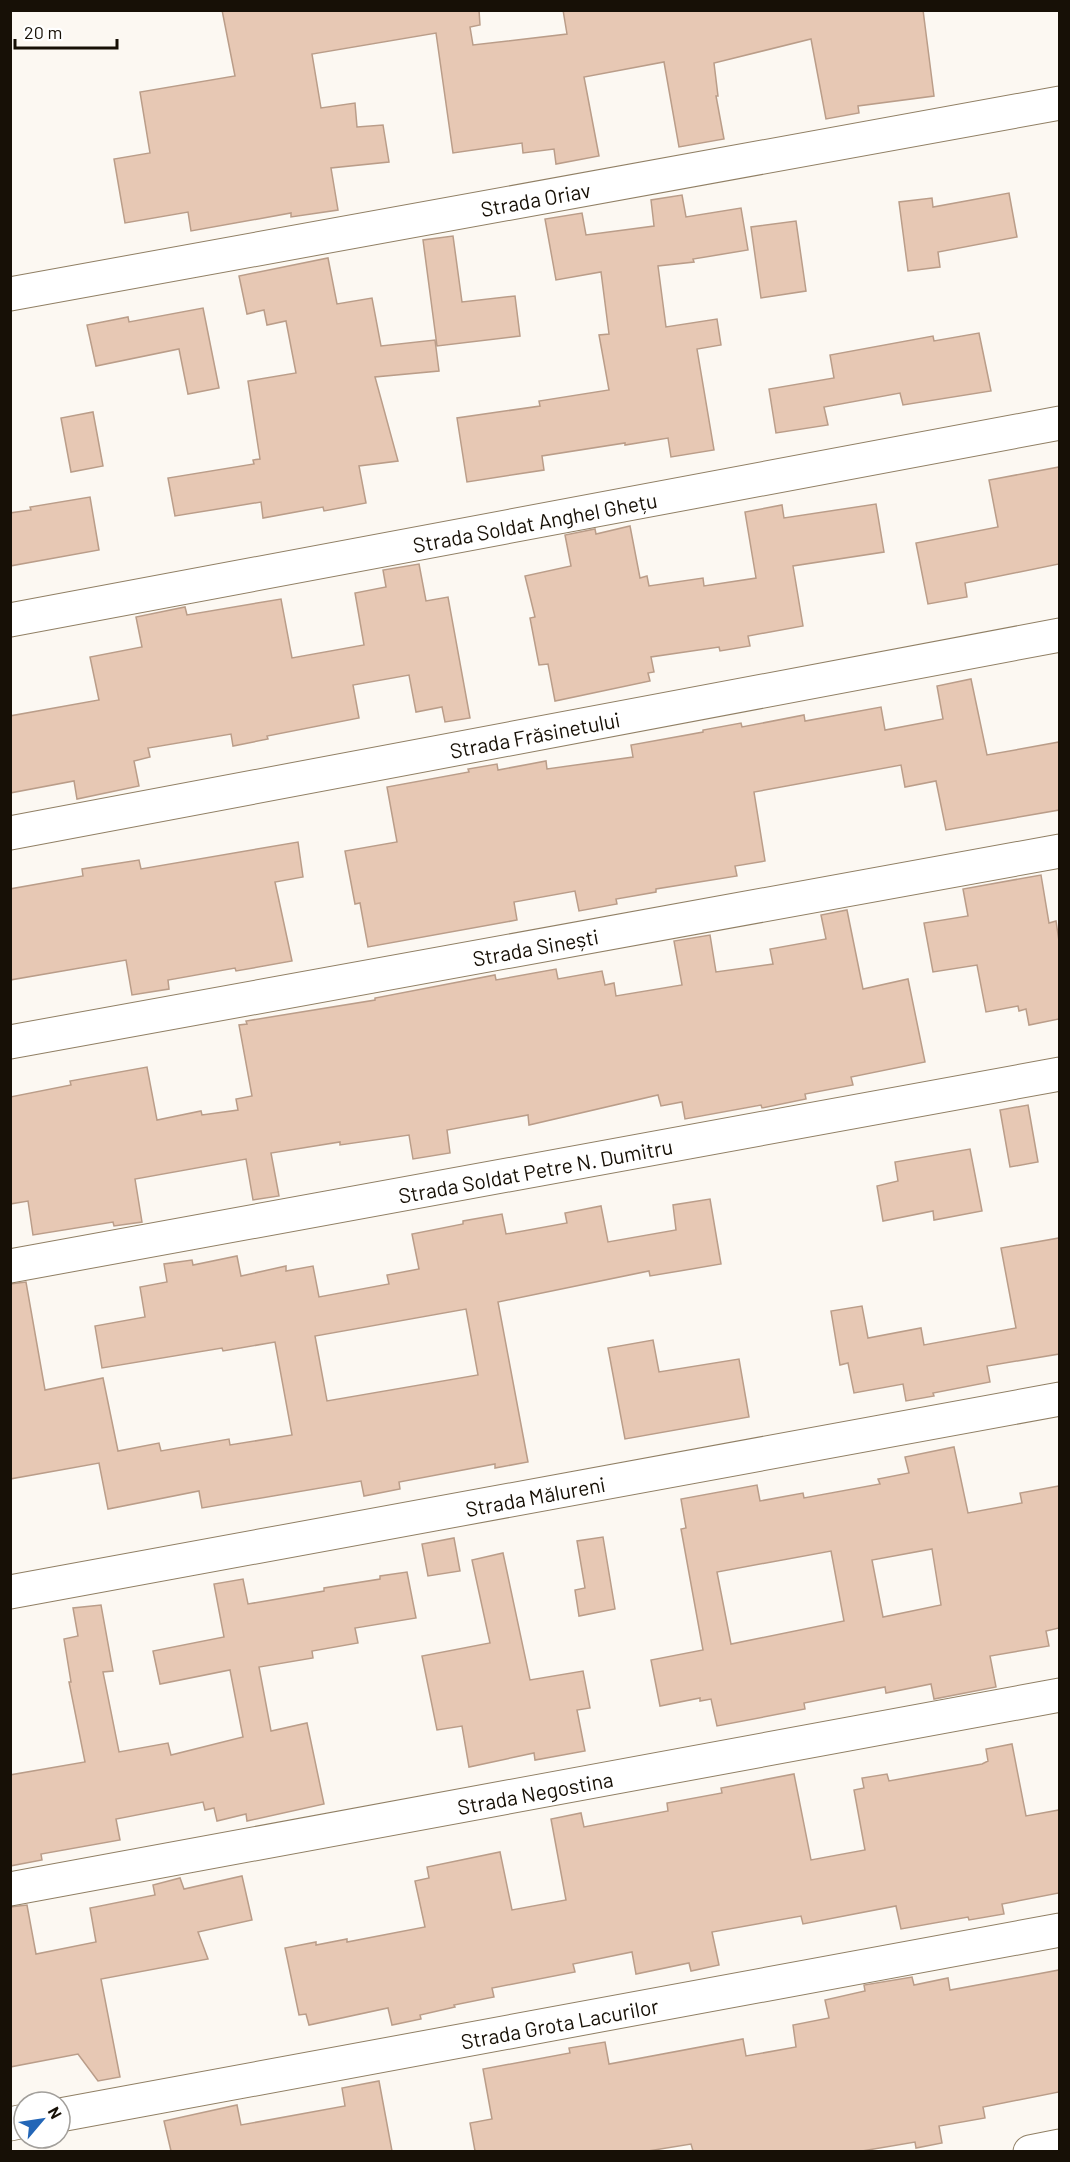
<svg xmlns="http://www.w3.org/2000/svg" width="1070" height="2162" viewBox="0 0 1070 2162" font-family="Barlow,sans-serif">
  <rect width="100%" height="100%" fill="#fcf8f2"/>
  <g fill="#e7c8b4" stroke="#ba9d89" stroke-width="1.5" fill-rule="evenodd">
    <polygon points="222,10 479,10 480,25 470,27 473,45 567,34 563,10 923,10 934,96 858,106 859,113 826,119 811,39 714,63 718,96 716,96 724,139 679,147 664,62 584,77 599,156 556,164 554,149 523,153 522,143 453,153 436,33 312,54 321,108 355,103 357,127 383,125 389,162 331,168 338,210 291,217 291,213 191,231 188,212 125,223 114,159 150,153 140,92 235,76"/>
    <polygon points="1009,193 1017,237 938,252 940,267 908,271 899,202 932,198 933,207"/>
    <polygon points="682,195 686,217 741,208 748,250 693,259 694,262 658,266 666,327 717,319 721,345 697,349 714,450 671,457 668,438 625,445 625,443 542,456 544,470 467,482 457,418 540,406 539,401 609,390 599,335 609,334 601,272 556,280 545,219 582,213 586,235 654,226 651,200"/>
    <polygon points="796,221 806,291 761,298 751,227"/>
    <polygon points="453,236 462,302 515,296 520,336 437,346 423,240"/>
    <polygon points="328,258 337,304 372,298 381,346 435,340 439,371 375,377 398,461 359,466 366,503 324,511 323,507 263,518 261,502 175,516 168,478 254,464 253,460 260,459 248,381 296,373 286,321 267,325 264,310 247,314 239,276"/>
    <polygon points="203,308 219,388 188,394 179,349 96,366 87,325 128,317 129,322"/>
    <polygon points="979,333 991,391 903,405 900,393 824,407 828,425 776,433 769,389 834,378 830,355 933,336 934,341"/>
    <polygon points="93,412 103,466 71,472 61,418"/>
    <polygon points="1059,467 1059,564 965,583 967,597 928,604 916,543 998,527 989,480"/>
    <polygon points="90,497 99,550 10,566 10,513 31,510 30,507"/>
    <polygon points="876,504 884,552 793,566 803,626 748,636 750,646 720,651 719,647 651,657 654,672 648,673 650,681 555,701 548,664 539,665 530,618 535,617 525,576 571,566 565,535 595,529 596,534 630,526 640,578 647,576 649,586 703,578 704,586 756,578 745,512 782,505 784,518"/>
    <polygon points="419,564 426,601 448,597 470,718 445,722 442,707 416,712 409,675 353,685 359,718 267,736 268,739 233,746 231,734 148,748 150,757 134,761 139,786 77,799 74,781 10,793 10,716 99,700 90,657 142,647 136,617 185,607 187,615 281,599 292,658 364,645 355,593 386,587 383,570"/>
    <polygon points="971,679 987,755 1059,742 1059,810 946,830 936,781 905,787 901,765 754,792 765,861 735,866 737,876 656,889 656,892 616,899 617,904 579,911 575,891 514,902 517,920 368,947 360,903 355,904 345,851 397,842 387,787 469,772 468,769 497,764 498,770 546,761 547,769 633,757 631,745 703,732 703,730 741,723 742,727 804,715 805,721 881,707 885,730 943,719 937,686"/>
    <polygon points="298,842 303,877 275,882 292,961 236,971 235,968 168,980 169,989 132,995 126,960 10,980 10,889 83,876 82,869 139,860 141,869"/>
    <polygon points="1041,875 1049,923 1056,921 1059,941 1059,1019 1029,1025 1026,1009 1019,1011 1018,1006 986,1012 977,965 933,972 924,923 968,916 963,889"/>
    <polygon points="847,910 863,989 908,979 925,1062 851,1077 853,1085 805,1094 806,1099 762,1108 761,1105 685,1119 682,1102 661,1106 658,1095 529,1125 528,1115 447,1130 450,1153 413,1159 409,1135 340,1145 340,1142 271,1153 279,1196 253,1200 246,1159 135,1179 142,1222 114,1226 113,1222 33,1235 28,1201 10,1204 10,1097 71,1085 70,1081 147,1067 157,1120 201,1111 202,1115 238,1110 236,1099 252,1096 239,1025 247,1024 246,1021 375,1000 375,998 495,975 496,980 556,969 558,979 602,971 605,985 614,983 616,996 682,985 674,941 710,935 716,972 773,964 770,949 826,939 821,915"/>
    <polygon points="1028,1105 1038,1162 1010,1167 1000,1110"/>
    <polygon points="970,1149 982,1211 934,1220 933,1211 883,1221 877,1186 898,1181 895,1162"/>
    <path d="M 710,1199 L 721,1264 L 650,1276 L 649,1271 L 498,1302 L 528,1462 L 495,1468 L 495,1464 L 399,1482 L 400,1489 L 364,1496 L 361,1481 L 202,1508 L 199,1491 L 108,1509 L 99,1463 L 10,1479 L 10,1284 L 26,1282 L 45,1390 L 103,1378 L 118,1451 L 159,1443 L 161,1451 L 229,1439 L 230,1445 L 292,1435 L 275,1342 L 223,1351 L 222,1348 L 102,1368 L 95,1326 L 145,1317 L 140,1287 L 167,1282 L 164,1264 L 192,1260 L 193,1265 L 237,1256 L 241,1276 L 286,1266 L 286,1271 L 313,1266 L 319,1297 L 389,1284 L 387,1275 L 419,1269 L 412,1234 L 463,1224 L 463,1221 L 502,1214 L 506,1234 L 567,1223 L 565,1213 L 601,1206 L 608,1242 L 676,1230 L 673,1205 ZM 466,1309 L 478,1375 L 327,1401 L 315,1336 Z"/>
    <polygon points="1059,1238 1059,1354 987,1366 990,1382 933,1393 934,1396 906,1401 903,1384 854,1393 848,1363 840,1365 831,1311 862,1306 868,1338 921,1328 924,1345 1016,1328 1001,1248"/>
    <polygon points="653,1340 659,1372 739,1359 749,1417 625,1439 608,1348"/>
    <path d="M 954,1447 L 968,1513 L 1022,1503 L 1020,1493 L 1059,1486 L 1059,1628 L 1046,1631 L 1049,1646 L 990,1656 L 996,1687 L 934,1699 L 931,1684 L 886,1693 L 885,1687 L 804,1703 L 805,1709 L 717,1726 L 711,1699 L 700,1701 L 700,1698 L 660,1706 L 651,1660 L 703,1650 L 681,1529 L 686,1528 L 681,1499 L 757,1485 L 760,1501 L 803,1493 L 804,1498 L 880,1484 L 878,1479 L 909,1473 L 905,1457 ZM 932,1549 L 941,1605 L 883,1617 L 872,1560 ZM 831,1551 L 844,1621 L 731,1644 L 717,1572 Z"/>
    <polygon points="603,1537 615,1609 579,1616 575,1590 585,1588 577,1541"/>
    <polygon points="454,1538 460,1571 428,1576 422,1544"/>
    <polygon points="503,1553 530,1680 583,1671 590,1708 577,1710 585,1751 535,1760 534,1753 469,1767 462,1726 437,1730 422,1656 490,1643 472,1560"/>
    <polygon points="407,1572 416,1618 355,1628 358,1643 312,1651 313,1658 259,1667 271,1731 307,1723 324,1804 247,1821 246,1814 217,1821 214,1808 205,1810 203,1802 116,1819 120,1840 41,1854 42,1860 10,1866 10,1775 85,1762 69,1682 71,1682 64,1639 78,1636 73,1608 101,1605 113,1671 103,1672 119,1752 168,1743 171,1755 243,1737 230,1670 160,1684 153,1651 224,1637 214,1584 243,1579 248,1604 324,1591 324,1588 380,1579 380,1576"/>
    <polygon points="1012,1744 1026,1816 1059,1810 1059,1893 1002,1904 1004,1914 969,1920 968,1917 901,1929 896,1906 803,1924 801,1916 712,1932 719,1965 691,1971 689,1963 636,1974 632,1952 573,1964 575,1972 492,1988 494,1997 454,2005 455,2007 420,2015 421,2019 392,2025 388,2008 309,2025 306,2014 299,2015 285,1948 316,1942 316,1945 347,1939 347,1942 425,1927 415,1881 429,1878 427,1867 500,1852 512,1910 566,1900 551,1819 581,1813 584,1827 668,1811 667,1803 722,1793 721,1788 794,1774 811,1860 865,1850 854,1790 864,1788 862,1778 887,1774 889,1781 982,1764 988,1761 986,1749"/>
    <polygon points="242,1876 252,1920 198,1932 208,1959 101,1979 120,2077 98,2081 78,2054 10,2067 10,1907 27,1905 36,1954 96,1942 90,1908 155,1895 153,1885 180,1878 184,1889"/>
    <polygon points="1059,1970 1059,2092 983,2107 985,2118 939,2126 942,2143 916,2148 915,2142 862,2151 693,2151 691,2144 648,2151 475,2151 470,2123 492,2119 483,2069 570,2053 569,2048 605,2042 609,2064 743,2039 746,2056 796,2047 793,2025 829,2018 825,2000 865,1991 864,1985 912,1977 914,1985 948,1978 950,1990"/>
    <polygon points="379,2081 392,2151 171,2151 164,2121 237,2105 241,2125 345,2106 342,2088"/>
  </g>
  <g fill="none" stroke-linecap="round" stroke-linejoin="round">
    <defs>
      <g id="minor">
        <path id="s1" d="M 10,294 L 1060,103"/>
        <path id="s2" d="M 10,620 L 1060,423"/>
        <path id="s3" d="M 10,833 L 1060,635"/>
        <path id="s4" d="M 10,1042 L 1060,851"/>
        <path id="s5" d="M 10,1266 L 1060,1074"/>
        <path id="s6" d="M 10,1592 L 1060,1399"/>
        <path id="s7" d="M 10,1889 L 1060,1695"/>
        <path id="s8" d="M 60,2115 L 1060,1930"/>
        <polyline points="10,2124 24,2121"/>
        <polyline points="1030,2152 1060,2146"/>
      </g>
    </defs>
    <use href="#minor" stroke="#907f64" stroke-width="35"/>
    <use href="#minor" stroke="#fff" stroke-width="33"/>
  </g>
  <g text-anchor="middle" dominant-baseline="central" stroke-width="6" stroke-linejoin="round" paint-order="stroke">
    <g font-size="21" fill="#171006" stroke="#fff">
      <text stroke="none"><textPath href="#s1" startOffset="534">Strada Oriav</textPath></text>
      <text stroke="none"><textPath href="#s2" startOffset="534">Strada Soldat Anghel Ghețu</textPath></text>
      <text stroke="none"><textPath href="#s3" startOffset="534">Strada Frăsinetului</textPath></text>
      <text stroke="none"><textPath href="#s4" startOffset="534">Strada Sinești</textPath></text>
      <text stroke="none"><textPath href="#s5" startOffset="534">Strada Soldat Petre N. Dumitru</textPath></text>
      <text stroke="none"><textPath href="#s6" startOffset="534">Strada Mălureni</textPath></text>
      <text stroke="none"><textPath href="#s7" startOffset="534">Strada Negostina</textPath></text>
      <text stroke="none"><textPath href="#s8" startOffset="508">Strada Grota Lacurilor</textPath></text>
    </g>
  </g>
  <rect width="1070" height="2162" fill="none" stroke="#171006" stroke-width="24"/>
  <g transform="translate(42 2120) rotate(61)"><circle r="28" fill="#ffffff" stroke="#a29f9b" stroke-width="1.5"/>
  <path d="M0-4.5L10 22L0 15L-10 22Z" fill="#2366b7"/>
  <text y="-9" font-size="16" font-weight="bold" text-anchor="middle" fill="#171006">N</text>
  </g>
  <path d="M15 39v9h102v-9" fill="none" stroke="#171006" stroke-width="3"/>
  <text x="24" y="39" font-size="18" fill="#171006" stroke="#ffffff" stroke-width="4.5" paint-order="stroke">20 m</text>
</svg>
